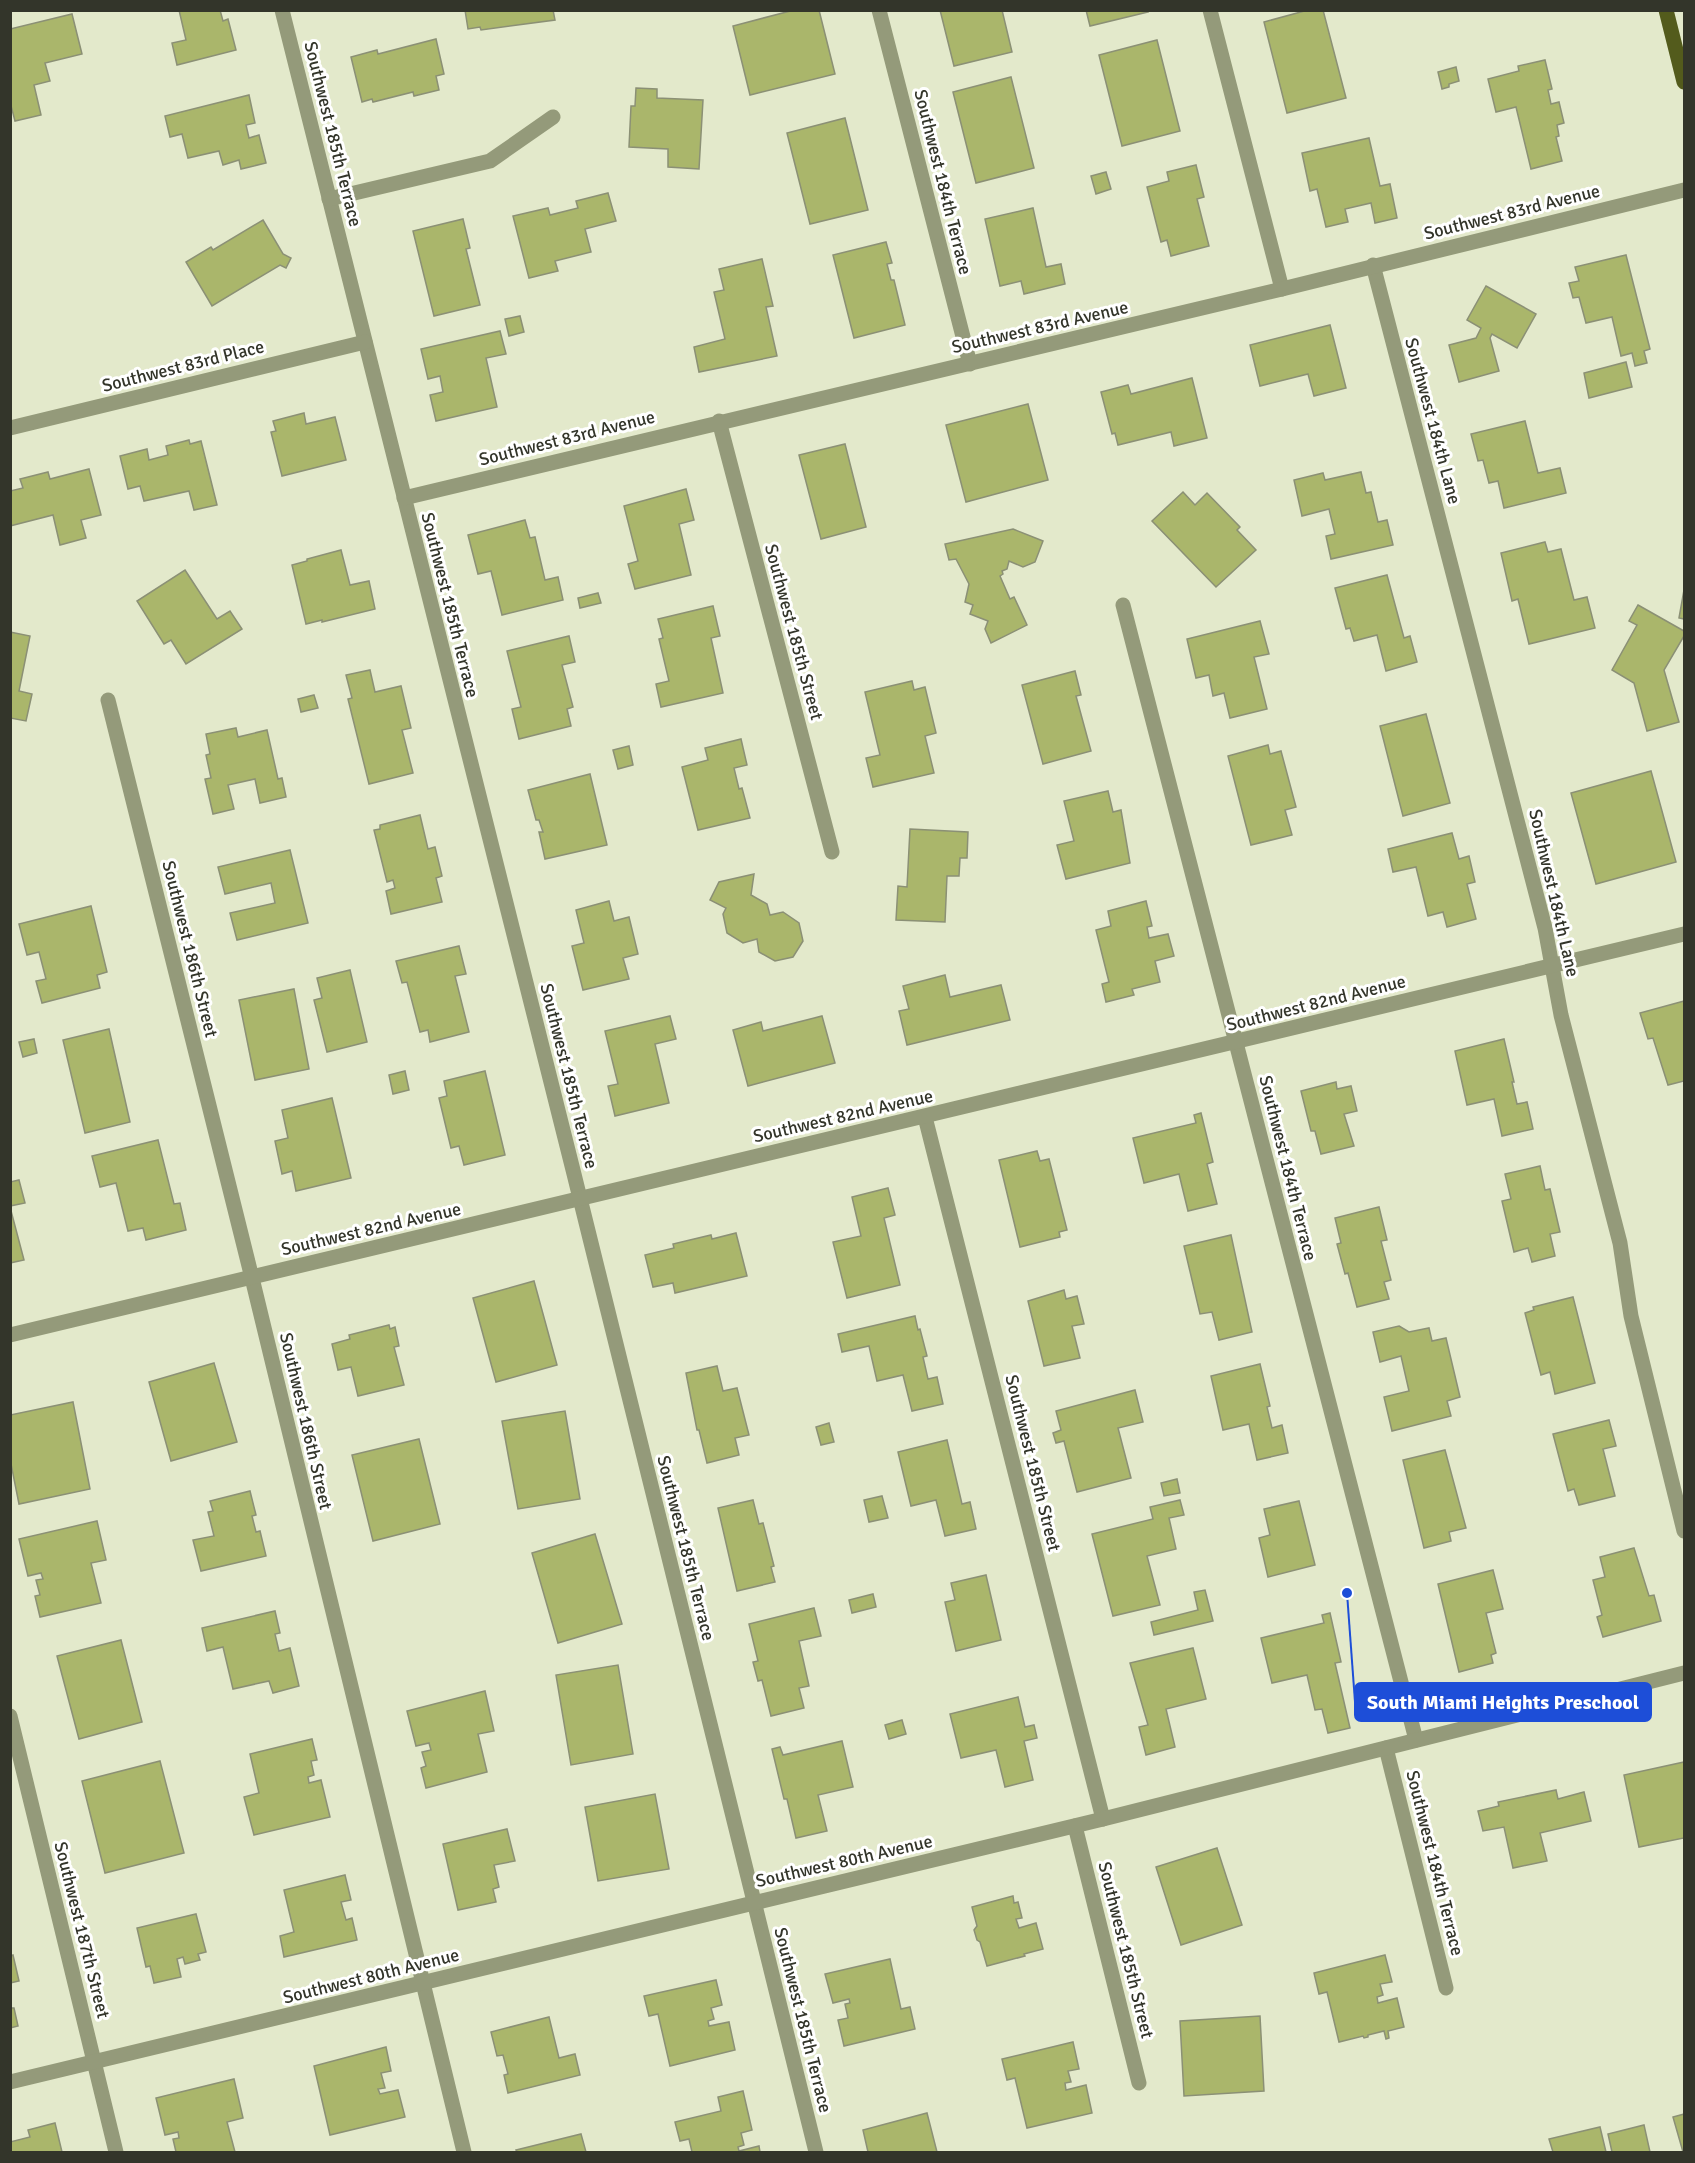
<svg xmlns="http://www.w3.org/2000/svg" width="1695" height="2163" viewBox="0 0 1695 2163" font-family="Signika,sans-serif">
  <rect width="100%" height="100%" fill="#e3e9cb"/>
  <g fill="#aab66b" stroke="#8b9075" stroke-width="1.5">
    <polygon points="179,10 220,10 223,21 228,19 236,50 177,65 172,43 186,40"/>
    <polygon points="465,10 553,10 555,20 481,30 480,27 468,29"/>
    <polygon points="794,10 819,10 835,74 750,95 733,26"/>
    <polygon points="940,10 1002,10 1012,52 954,66"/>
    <polygon points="1086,10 1147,10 1148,12 1090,26"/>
    <polygon points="1308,10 1323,10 1346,98 1287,113 1264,22"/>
    <polygon points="72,14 82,54 45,63 50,81 34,85 41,115 15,121 10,102 10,29"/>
    <polygon points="436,39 444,74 436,76 439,90 414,96 413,92 373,102 372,99 362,102 351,57 377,50 378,54"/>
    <polygon points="1157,40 1180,131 1122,146 1099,55"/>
    <polygon points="1545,60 1552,89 1548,90 1551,104 1559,102 1564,123 1557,125 1559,136 1556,137 1562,161 1531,169 1516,107 1496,112 1488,79 1519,71 1518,66"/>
    <polygon points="1456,67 1459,81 1449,84 1449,87 1442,89 1438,72"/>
    <polygon points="1011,77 1034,168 976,183 953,92"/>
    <polygon points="636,88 657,89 657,98 703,100 699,169 668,167 668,149 629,147 631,106 635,106"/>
    <polygon points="249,95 255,123 246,125 249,138 259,135 266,163 241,169 239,160 223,165 219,151 188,158 182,134 170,137 165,116"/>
    <polygon points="845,118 868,210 810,224 787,133"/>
    <polygon points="1369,138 1380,186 1390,184 1397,218 1375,223 1371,203 1345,209 1348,222 1326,227 1317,189 1310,191 1302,153"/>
    <polygon points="1196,165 1204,197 1197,199 1209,246 1171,256 1167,240 1161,242 1147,187 1169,181 1167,172"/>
    <polygon points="1106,172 1111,189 1096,194 1091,176"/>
    <polygon points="608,193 616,221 585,229 591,252 555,261 558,271 529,278 513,216 548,208 550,215 578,208 576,201"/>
    <polygon points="1033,208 1046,267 1061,264 1065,284 1024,294 1021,281 1000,286 985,219"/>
    <polygon points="463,219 470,248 466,249 480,305 434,316 413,231"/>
    <polygon points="263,220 283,254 291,258 286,268 280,265 212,306 186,262 211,247 213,250"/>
    <polygon points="886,242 892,263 887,264 891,280 894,280 905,325 854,338 833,255"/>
    <polygon points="1626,255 1650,349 1644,351 1647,363 1635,366 1632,353 1621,356 1612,317 1586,323 1579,297 1573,298 1569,283 1579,281 1575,267"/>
    <polygon points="762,259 773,306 766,307 777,356 699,372 694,347 725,339 714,292 724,290 719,269"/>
    <polygon points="1486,286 1536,314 1517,348 1492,334 1490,338 1499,371 1459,382 1449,345 1476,338 1481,328 1467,320"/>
    <polygon points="520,316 524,332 509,336 505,319"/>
    <polygon points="1330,325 1346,388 1314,396 1308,374 1260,386 1250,345"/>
    <polygon points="500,331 506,354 486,358 497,407 436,421 430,395 443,392 440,376 428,379 421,349"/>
    <polygon points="1626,362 1632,387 1589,398 1584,373"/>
    <polygon points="1192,378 1207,438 1174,446 1171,432 1118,445 1115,433 1112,434 1101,392 1128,385 1131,394"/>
    <polygon points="1028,404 1048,480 966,502 946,425"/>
    <polygon points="304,413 306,424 335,417 346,460 282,476 271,432 276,431 273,421"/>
    <polygon points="1525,421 1538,473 1560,468 1566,493 1504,508 1498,481 1489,483 1483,460 1478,461 1471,434"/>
    <polygon points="189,440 190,444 201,441 217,505 194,510 189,491 144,501 140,486 128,489 120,456 147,449 149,460 168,455 166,446"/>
    <polygon points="845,444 866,527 821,539 799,455"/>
    <polygon points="89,469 101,515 81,520 86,538 60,545 53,515 10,526 10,491 23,488 20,479 48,472 50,479"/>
    <polygon points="1361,472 1366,493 1371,492 1378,522 1387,520 1393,545 1331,559 1326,536 1335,534 1329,509 1302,516 1294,480 1323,473 1325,480"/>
    <polygon points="686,489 694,520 679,524 691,575 635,589 628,564 638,561 624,506"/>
    <polygon points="1183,492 1195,505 1207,493 1240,527 1237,530 1256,550 1216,587 1152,521"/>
    <polygon points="525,520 530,538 535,537 545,580 558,577 563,600 502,615 491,571 478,574 468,535"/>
    <polygon points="1013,529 1043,541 1035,562 1023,567 1009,561 1007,569 1002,571 1003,574 1000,576 1010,599 1014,597 1027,625 991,643 985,629 988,621 970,614 973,605 965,602 969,584 956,559 949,560 945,544"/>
    <polygon points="1545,542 1548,552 1561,549 1574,600 1587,597 1595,628 1529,644 1518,599 1512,601 1501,553"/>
    <polygon points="341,550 350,585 369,581 375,609 322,622 322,620 306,624 292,565 307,561 307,559"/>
    <polygon points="185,570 217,619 230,611 242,629 186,664 171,640 164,644 137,601"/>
    <polygon points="1387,575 1404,638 1410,636 1417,662 1386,671 1377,635 1354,641 1350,628 1346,629 1335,588"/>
    <polygon points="1684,590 1684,619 1679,618"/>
    <polygon points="598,593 601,603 580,608 578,598"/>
    <polygon points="1638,605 1684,631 1684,636 1664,670 1679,722 1647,731 1634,683 1612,670 1637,625 1629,621"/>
    <polygon points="713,606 720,636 711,638 723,693 661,707 656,684 669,681 659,639 663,638 658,619"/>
    <polygon points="1260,621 1269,654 1254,657 1267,709 1230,718 1224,693 1213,696 1209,675 1196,678 1187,639"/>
    <polygon points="10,632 30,636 19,691 32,694 26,721 10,718"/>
    <polygon points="569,636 575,662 562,665 573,707 567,709 571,726 519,739 512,709 521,707 507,651"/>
    <polygon points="370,670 375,692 401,686 411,728 402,730 413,773 369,784 348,699 352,698 346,675"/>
    <polygon points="1075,671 1081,695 1076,696 1091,751 1043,764 1022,685"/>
    <polygon points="912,681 914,690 925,687 936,733 925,736 934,773 873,787 866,758 880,755 865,692"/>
    <polygon points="314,695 318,708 301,712 298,699"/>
    <polygon points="1426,714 1450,803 1403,816 1380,726"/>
    <polygon points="236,728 238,737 267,730 278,779 282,778 286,797 260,803 255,779 228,785 234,809 213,814 205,779 211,778 206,755 210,754 206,734"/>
    <polygon points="741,739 747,765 734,768 739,789 742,788 750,818 698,830 682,767 708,760 705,748"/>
    <polygon points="1268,745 1270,754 1281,751 1296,807 1285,810 1292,835 1251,845 1228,756"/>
    <polygon points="629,746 633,765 618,769 613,750"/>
    <polygon points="1651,771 1676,862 1596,884 1571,793"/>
    <polygon points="590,774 607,845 545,859 539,832 543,832 539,820 536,820 528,790"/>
    <polygon points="1108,791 1113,812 1121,810 1130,863 1066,879 1057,845 1074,841 1064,801"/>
    <polygon points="420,815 428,849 435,847 442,876 436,878 442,902 391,914 386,891 395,888 393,880 387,882 374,830 380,829 380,825"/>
    <polygon points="910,829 968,832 967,858 960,858 959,876 947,876 945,922 896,920 898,886 907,887"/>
    <polygon points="1452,833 1459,859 1469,856 1475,882 1467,884 1476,919 1447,927 1443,912 1428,916 1416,867 1393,872 1388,849"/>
    <polygon points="290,850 308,923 237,940 230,913 275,903 271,883 225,894 218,867"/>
    <polygon points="754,874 751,895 767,904 770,915 783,912 799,923 803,941 793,957 775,961 759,952 757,939 743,943 727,933 723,914 726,908 710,900 719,882"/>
    <polygon points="609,901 614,921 629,917 638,954 623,958 629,979 583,990 572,946 584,943 576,910"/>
    <polygon points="1146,901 1152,926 1147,927 1149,938 1168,934 1174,956 1155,961 1160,982 1132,989 1134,995 1106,1002 1102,984 1109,982 1096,930 1111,926 1108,911"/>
    <polygon points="91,906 107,972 97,975 100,988 42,1003 36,981 46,979 39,952 27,955 19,924"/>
    <polygon points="459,946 466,974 455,976 469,1032 430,1042 428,1030 420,1032 407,982 402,983 396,961"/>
    <polygon points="350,970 367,1042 327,1052 314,1000 322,998 317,978"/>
    <polygon points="945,975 950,997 1001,985 1010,1020 907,1045 899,1011 909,1009 903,986"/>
    <polygon points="294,989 309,1069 255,1080 239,1000"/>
    <polygon points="1684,1001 1684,1081 1668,1085 1653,1038 1648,1039 1640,1013"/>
    <polygon points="670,1016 676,1039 655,1044 669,1103 615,1116 608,1086 618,1084 605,1031"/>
    <polygon points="822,1016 835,1063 748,1086 733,1030 761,1022 763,1031"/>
    <polygon points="109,1029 130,1122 85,1133 63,1040"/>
    <polygon points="34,1039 37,1053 23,1057 19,1042"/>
    <polygon points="1504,1039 1514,1082 1512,1082 1517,1104 1527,1102 1533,1129 1502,1136 1494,1099 1467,1105 1455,1051"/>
    <polygon points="405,1071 409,1090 393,1094 389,1075"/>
    <polygon points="485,1071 505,1155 464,1165 459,1146 451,1148 439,1098 447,1096 444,1081"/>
    <polygon points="1336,1082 1337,1089 1351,1086 1357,1111 1344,1114 1354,1146 1321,1154 1315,1131 1311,1131 1301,1091"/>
    <polygon points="332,1098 351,1178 296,1191 292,1171 282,1174 275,1141 288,1138 282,1110"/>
    <polygon points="1201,1113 1213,1162 1207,1164 1217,1204 1188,1211 1179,1174 1144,1183 1133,1138 1196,1123 1194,1115"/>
    <polygon points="158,1140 174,1204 180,1203 186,1230 146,1240 143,1228 128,1231 116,1183 100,1187 92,1156"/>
    <polygon points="1037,1151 1040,1161 1049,1159 1067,1230 1059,1232 1060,1237 1020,1247 999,1160"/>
    <polygon points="1540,1166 1545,1190 1550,1189 1560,1232 1550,1234 1555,1256 1532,1262 1528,1248 1514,1252 1502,1201 1511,1199 1505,1174"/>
    <polygon points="19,1180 25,1203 10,1206 10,1182"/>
    <polygon points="888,1188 895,1215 884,1218 900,1285 847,1298 833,1242 861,1236 852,1197"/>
    <polygon points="10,1207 24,1260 10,1263"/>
    <polygon points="1379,1207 1387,1240 1381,1241 1391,1280 1384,1282 1389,1299 1357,1307 1348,1273 1345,1274 1337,1244 1341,1243 1335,1218"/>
    <polygon points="736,1233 747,1276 675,1293 673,1283 653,1287 645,1255 674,1248 673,1244 711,1235 712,1239"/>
    <polygon points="1231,1235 1252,1332 1219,1340 1212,1312 1200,1314 1184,1246"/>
    <polygon points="534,1281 557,1365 496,1382 473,1298"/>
    <polygon points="1064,1290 1066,1299 1077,1296 1084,1324 1072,1326 1080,1358 1044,1366 1028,1301"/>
    <polygon points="1573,1297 1595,1383 1555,1394 1550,1372 1541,1375 1525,1313 1534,1310 1533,1307"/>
    <polygon points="915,1316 918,1330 920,1329 927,1356 923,1357 928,1379 937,1377 943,1404 912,1411 903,1375 877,1381 869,1346 842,1352 838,1334"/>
    <polygon points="389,1325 390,1329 395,1327 399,1346 394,1347 404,1385 358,1396 351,1367 338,1370 332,1344 350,1339 349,1335"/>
    <polygon points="1399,1326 1409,1332 1429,1328 1432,1341 1446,1338 1460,1397 1447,1401 1451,1416 1392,1431 1384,1397 1409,1391 1401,1356 1380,1362 1373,1332"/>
    <polygon points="214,1363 237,1442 171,1461 149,1382"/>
    <polygon points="1260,1364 1270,1406 1267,1407 1272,1428 1282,1425 1288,1453 1257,1460 1249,1424 1223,1430 1211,1376"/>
    <polygon points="717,1366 723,1391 737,1388 749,1435 735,1438 739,1455 707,1463 699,1430 697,1430 686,1373"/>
    <polygon points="1135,1390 1143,1422 1118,1428 1131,1478 1077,1492 1064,1441 1056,1443 1053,1433 1061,1430 1056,1411"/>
    <polygon points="73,1402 90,1489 19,1504 10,1459 10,1415"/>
    <polygon points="565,1411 580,1499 518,1509 502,1421"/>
    <polygon points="1609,1420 1616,1446 1603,1449 1615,1496 1579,1505 1574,1489 1568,1491 1553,1434"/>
    <polygon points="829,1423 834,1442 821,1445 816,1427"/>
    <polygon points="419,1439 440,1524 373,1541 352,1455"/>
    <polygon points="947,1440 962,1504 970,1502 976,1529 945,1536 936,1500 911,1506 898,1452"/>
    <polygon points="1445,1450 1466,1528 1449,1532 1451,1541 1424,1548 1403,1460"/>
    <polygon points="1177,1479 1180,1493 1164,1496 1161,1483"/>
    <polygon points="250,1491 256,1515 252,1516 256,1532 260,1531 266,1556 201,1571 193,1540 214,1536 208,1512 213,1511 210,1501"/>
    <polygon points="882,1496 888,1518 869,1522 864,1500"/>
    <polygon points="753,1500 759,1524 763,1523 774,1566 771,1567 775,1582 737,1591 718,1508"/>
    <polygon points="1180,1500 1184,1515 1169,1518 1176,1549 1147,1556 1160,1605 1113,1616 1092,1534 1153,1519 1150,1507"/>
    <polygon points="1299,1501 1315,1565 1268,1577 1259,1538 1270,1535 1264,1509"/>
    <polygon points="97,1521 106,1560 91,1563 101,1603 40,1617 35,1596 40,1595 36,1580 43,1579 41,1573 28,1576 19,1539"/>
    <polygon points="595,1534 622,1624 558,1643 532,1553"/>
    <polygon points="1634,1548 1649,1596 1654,1595 1661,1621 1603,1637 1597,1617 1602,1615 1593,1580 1605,1577 1600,1557"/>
    <polygon points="1493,1570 1503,1609 1486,1613 1496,1653 1491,1655 1493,1663 1459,1672 1438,1584"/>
    <polygon points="986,1575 1001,1640 956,1651 945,1602 955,1600 951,1583"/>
    <polygon points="1205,1590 1213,1621 1154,1635 1151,1622 1198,1610 1194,1592"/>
    <polygon points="873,1594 876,1607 852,1613 849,1600"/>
    <polygon points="814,1608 821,1636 799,1641 809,1686 799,1688 804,1708 771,1716 762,1680 758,1681 753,1662 758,1661 749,1624"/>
    <polygon points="275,1611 280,1633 275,1634 279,1651 290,1648 299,1686 273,1693 269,1681 233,1689 223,1647 207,1651 202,1628"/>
    <polygon points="1330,1613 1341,1662 1335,1663 1350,1728 1328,1733 1322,1709 1315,1710 1307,1675 1272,1683 1261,1638 1324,1623 1322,1615"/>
    <polygon points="121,1640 142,1722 79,1739 57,1656"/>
    <polygon points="1193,1648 1206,1699 1166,1709 1175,1747 1146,1755 1139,1727 1148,1725 1130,1663"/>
    <polygon points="618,1665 633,1754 571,1765 556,1675"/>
    <polygon points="485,1691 494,1731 478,1734 487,1772 426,1788 421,1768 426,1766 422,1752 431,1750 429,1743 416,1746 407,1711"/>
    <polygon points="1018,1697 1025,1727 1034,1725 1037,1738 1024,1741 1033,1780 1005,1787 996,1750 961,1758 950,1714"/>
    <polygon points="902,1720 906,1734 889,1739 885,1725"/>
    <polygon points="312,1739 317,1760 311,1761 314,1775 308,1777 309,1783 321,1780 330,1817 254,1835 244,1797 259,1793 250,1754"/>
    <polygon points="842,1741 853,1787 818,1795 827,1831 796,1838 787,1799 784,1799 772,1749 780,1747 783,1755"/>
    <polygon points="160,1761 184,1853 105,1873 82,1781"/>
    <polygon points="1684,1762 1684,1838 1639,1847 1624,1775"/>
    <polygon points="1556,1790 1558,1799 1584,1792 1591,1821 1540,1833 1547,1861 1513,1868 1504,1827 1483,1831 1478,1811 1499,1806 1498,1802"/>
    <polygon points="655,1794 669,1869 598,1881 585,1807"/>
    <polygon points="507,1829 515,1861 494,1865 499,1887 493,1889 496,1902 458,1910 443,1844"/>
    <polygon points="1217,1848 1242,1925 1181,1945 1156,1867"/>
    <polygon points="345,1875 351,1900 341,1902 346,1920 352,1918 357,1940 284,1957 280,1936 294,1932 284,1890"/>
    <polygon points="1013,1896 1014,1903 1018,1902 1022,1918 1016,1919 1019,1928 1036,1923 1043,1949 1024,1954 1025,1956 987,1966 980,1942 977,1940 974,1930 977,1926 972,1907"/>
    <polygon points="196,1914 206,1952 198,1954 200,1960 185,1964 183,1957 177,1959 181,1977 154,1983 150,1966 146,1967 137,1928"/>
    <polygon points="13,1955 19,1981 10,1983 10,1956"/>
    <polygon points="1385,1955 1392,1982 1380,1984 1383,1995 1377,1997 1378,2003 1397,1998 1404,2027 1388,2031 1389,2038 1386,2039 1384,2031 1368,2035 1368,2037 1364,2038 1363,2036 1339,2042 1327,1992 1319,1994 1314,1973"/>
    <polygon points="890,1959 901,2009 910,2007 915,2029 844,2046 838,2020 848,2018 845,2004 850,2003 849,1999 833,2003 825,1974"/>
    <polygon points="716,1980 722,2005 711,2008 714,2019 708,2021 709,2026 729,2022 735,2050 670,2066 658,2014 649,2016 644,1996"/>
    <polygon points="10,2008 14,2008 18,2026 10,2028"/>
    <polygon points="1260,2016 1264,2091 1184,2096 1180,2021"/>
    <polygon points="549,2017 559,2058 575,2054 580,2075 508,2093 504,2075 508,2074 503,2055 497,2056 491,2032"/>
    <polygon points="1073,2042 1079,2069 1068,2071 1071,2082 1065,2083 1066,2090 1086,2085 1092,2113 1027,2128 1015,2078 1007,2080 1002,2059"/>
    <polygon points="386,2047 391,2071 381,2073 385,2088 378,2089 380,2094 398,2090 405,2117 330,2135 314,2066"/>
    <polygon points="234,2079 243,2118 227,2122 235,2152 176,2152 173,2139 179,2138 178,2132 165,2135 156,2098"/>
    <polygon points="743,2091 752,2130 741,2133 744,2145 738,2147 739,2151 759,2146 760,2152 692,2152 689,2139 680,2141 675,2122 721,2111 718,2097"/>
    <polygon points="927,2113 937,2152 868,2152 863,2130"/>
    <polygon points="1684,2114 1684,2152 1683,2152 1673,2117"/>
    <polygon points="55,2123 62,2152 10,2152 10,2142 30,2137 28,2130"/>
    <polygon points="1644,2125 1650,2152 1612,2152 1608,2134"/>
    <polygon points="1600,2127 1606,2152 1553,2152 1549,2139"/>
    <polygon points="581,2134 586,2152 517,2152 516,2150"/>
  </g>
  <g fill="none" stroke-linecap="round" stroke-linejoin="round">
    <g stroke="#949a7a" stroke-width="15">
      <polyline points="282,10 574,1174 816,2152"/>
      <polyline points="879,10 970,364"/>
      <polyline points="1210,10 1282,289"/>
      <polyline points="329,199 490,161 553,117"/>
      <polyline points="1373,265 1545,928 1561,1015 1620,1243 1631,1316 1684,1531"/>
      <polyline points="719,421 832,852"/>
      <polyline points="10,428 365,342"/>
      <polyline points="404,498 1282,289 1684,190"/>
      <polyline points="1123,605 1416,1740"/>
      <polyline points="108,700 252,1278 464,2152"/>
      <polyline points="925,1117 1103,1819"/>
      <polyline points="10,1335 1684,934"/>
      <polyline points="10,1716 116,2152"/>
      <polyline points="1386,1748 1446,1988"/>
      <polyline points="1075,1826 1139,2083"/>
      <polyline points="10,2082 1103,1819 1684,1673"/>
    </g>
    <polyline stroke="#535b1c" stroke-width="15" points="1666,10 1684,82"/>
  </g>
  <g text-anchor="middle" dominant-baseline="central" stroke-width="6" stroke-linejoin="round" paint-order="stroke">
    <g font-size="18" fill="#33352a" stroke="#fff">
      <text transform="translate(333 134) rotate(76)">Southwest 185th Terrace</text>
      <text transform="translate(943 182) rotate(76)">Southwest 184th Terrace</text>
      <text transform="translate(1512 212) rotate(-14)">Southwest 83rd Avenue</text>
      <text transform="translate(1040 327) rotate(-13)">Southwest 83rd Avenue</text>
      <text transform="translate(183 366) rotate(-14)">Southwest 83rd Place</text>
      <text transform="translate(1433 421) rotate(75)">Southwest 184th Lane</text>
      <text transform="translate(567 438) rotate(-14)">Southwest 83rd Avenue</text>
      <text transform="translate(450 605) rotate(76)">Southwest 185th Terrace</text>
      <text transform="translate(794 632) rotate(75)">Southwest 185th Street</text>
      <text transform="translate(1554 893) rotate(77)">Southwest 184th Lane</text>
      <text transform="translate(190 949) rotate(76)">Southwest 186th Street</text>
      <text transform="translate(1316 1003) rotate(-14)">Southwest 82nd Avenue</text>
      <text transform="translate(569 1076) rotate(76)">Southwest 185th Terrace</text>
      <text transform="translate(843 1116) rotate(-13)">Southwest 82nd Avenue</text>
      <text transform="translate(1288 1168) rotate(76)">Southwest 184th Terrace</text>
      <text transform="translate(371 1229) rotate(-13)">Southwest 82nd Avenue</text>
      <text transform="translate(306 1421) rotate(77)">Southwest 186th Street</text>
      <text transform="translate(1033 1463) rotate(76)">Southwest 185th Street</text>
      <text transform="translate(686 1548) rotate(76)">Southwest 185th Terrace</text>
      <text transform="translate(844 1861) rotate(-13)">Southwest 80th Avenue</text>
      <text transform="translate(1435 1863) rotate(76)">Southwest 184th Terrace</text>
      <text transform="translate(82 1930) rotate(76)">Southwest 187th Street</text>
      <text transform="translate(1126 1950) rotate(76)">Southwest 185th Street</text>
      <text transform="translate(371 1976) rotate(-14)">Southwest 80th Avenue</text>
      <text transform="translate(803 2020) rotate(76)">Southwest 185th Terrace</text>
    </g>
  </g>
  <path fill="none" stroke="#1d4ed8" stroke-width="2" d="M1347 1593L1355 1702"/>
  <circle fill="#1d4ed8" stroke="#fff" stroke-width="2" cx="1347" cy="1593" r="6"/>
  <rect fill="#1d4ed8" stroke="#1d4ed8" stroke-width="2" x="1355" y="1683" width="296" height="38" rx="6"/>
  <g font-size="20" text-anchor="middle" font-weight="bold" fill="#fff">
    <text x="1503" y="1709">South Miami Heights Preschool</text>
  </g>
  <rect width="1695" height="2163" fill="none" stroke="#33352a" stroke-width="24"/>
</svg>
